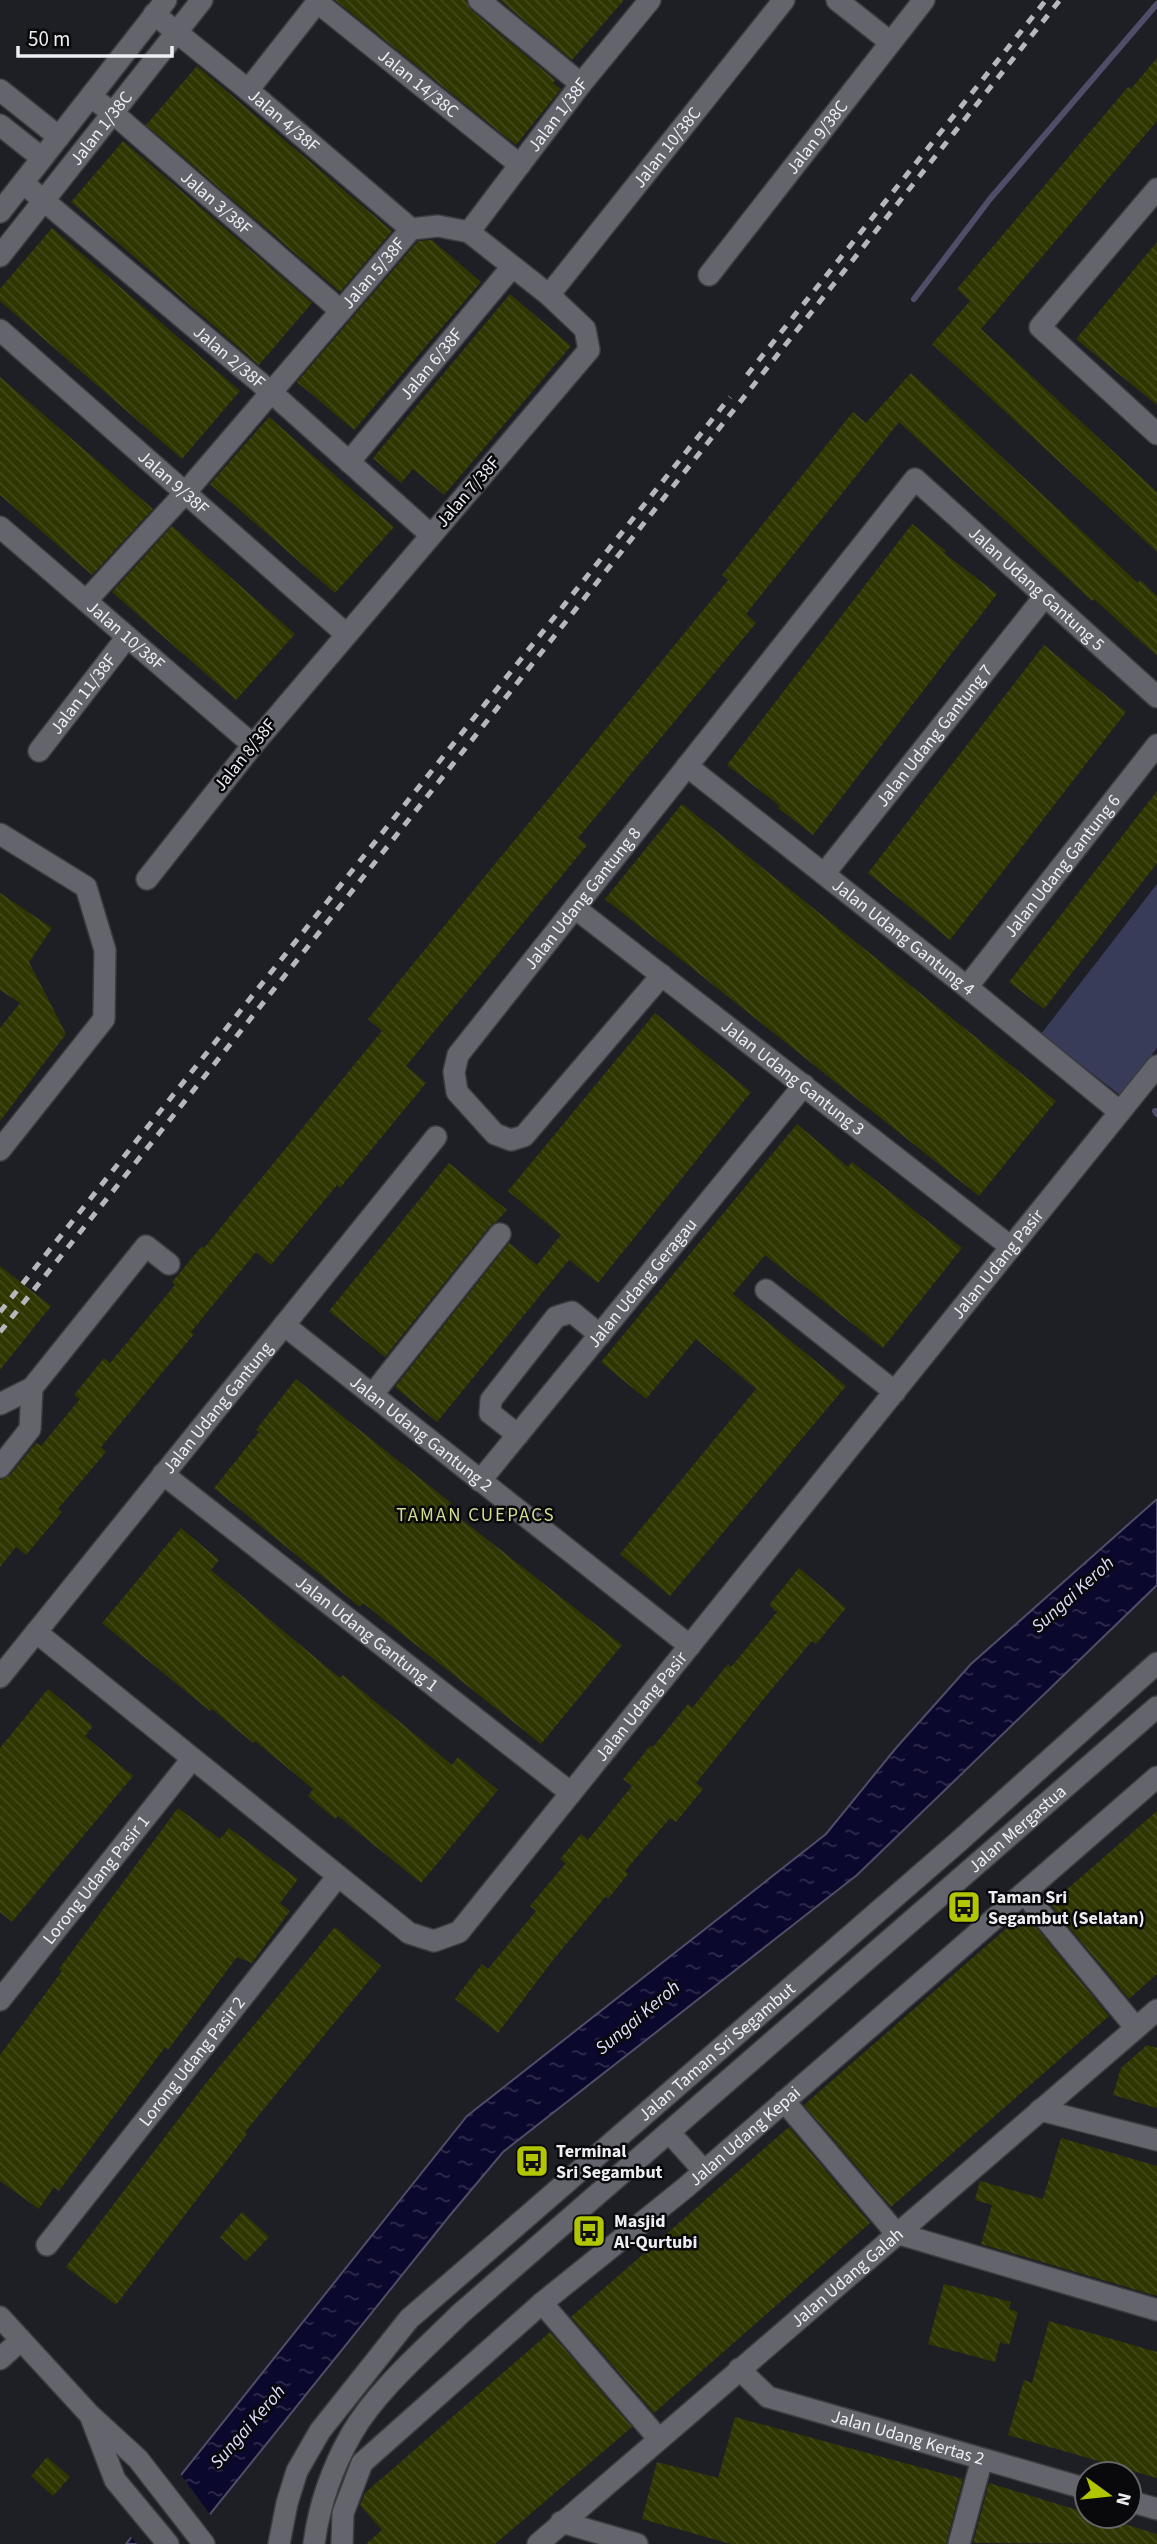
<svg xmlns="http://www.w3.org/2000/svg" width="1157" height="2544" viewBox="0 0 1157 2544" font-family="'Source Sans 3',sans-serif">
  <defs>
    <pattern id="water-ripples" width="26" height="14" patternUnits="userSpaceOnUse" patternTransform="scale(1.75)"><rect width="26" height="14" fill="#0b082d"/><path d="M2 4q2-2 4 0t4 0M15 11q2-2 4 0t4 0" fill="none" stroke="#2f2c4c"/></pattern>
    <pattern id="building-back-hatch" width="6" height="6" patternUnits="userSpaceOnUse" patternTransform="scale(1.75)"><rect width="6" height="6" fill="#2f3601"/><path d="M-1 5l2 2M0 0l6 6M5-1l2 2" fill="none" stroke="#434a1a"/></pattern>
  </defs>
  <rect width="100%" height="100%" fill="#1e1f24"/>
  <polygon fill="#393c58" points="1157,884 1157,1048 1120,1095 1041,1034"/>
  <polygon fill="url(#water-ripples)" stroke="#4f4d68" stroke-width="2" points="1157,1499 1157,1585 857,1875 503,2152 451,2214 186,2544 126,2544 467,2116 826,1834 896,1748 971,1664"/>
  <polygon fill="#1e1f24" points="179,2472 212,2517 191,2544 137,2544 129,2535"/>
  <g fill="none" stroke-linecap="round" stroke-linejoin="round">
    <g stroke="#4f4d68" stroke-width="6">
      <polyline points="914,299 990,199 1157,4"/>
      <polyline points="1155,1111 1157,1114"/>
    </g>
  </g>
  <g fill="url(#building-back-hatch)">
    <polygon points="335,0 466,0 471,10 555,80 553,83 561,89 516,145"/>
    <polygon points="500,0 624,0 572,60"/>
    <polygon points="1157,58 1157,121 981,329 1157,492 1157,552 932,344 970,301 957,289 1128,87 1131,89"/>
    <polygon points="197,66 392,231 340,292 146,125"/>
    <polygon points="123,141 312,303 259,365 71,202"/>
    <polygon points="52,228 240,391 182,459 0,301 0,289"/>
    <polygon points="432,240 481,282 354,430 297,382 418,241"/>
    <polygon points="1157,242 1157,405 1076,339"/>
    <polygon points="510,294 571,346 444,495 413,469 401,483 373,458"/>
    <polygon points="911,373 1138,583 1140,580 1157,596 1157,656 1094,599 1092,601 899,422 746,614 756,623 578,838 587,845 406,1066 426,1083 340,1188 337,1185 271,1265 256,1252 191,1332 194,1334 101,1447 106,1452 58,1509 62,1512 26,1555 16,1547 0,1567 0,1480 10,1475 36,1443 41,1446 80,1399 74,1395 104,1358 110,1363 175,1285 172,1282 202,1246 204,1248 382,1031 368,1019 728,580 722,575 853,412 866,423"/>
    <polygon points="0,377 153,509 92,575 0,495"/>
    <polygon points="269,417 394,527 335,593 210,484"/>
    <polygon points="912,524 946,551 944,553 997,594 813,835 778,808 780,806 727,765"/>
    <polygon points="172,526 295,634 236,700 112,592"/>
    <polygon points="1044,645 1126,712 950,940 868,873"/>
    <polygon points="1157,791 1157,863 1044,1009 1009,982"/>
    <polygon points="682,804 1056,1101 979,1196 605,899"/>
    <polygon points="0,893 52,928 29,962 66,1034 0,1121 0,1028 20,1003 0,990"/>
    <polygon points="655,1013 751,1092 598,1283 569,1260 437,1422 395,1387 509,1243 537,1265 561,1235 508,1191"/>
    <polygon points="797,1124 848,1167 852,1162 962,1248 883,1348 765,1255 733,1294 846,1386 670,1596 620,1554 756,1389 696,1339 646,1399 601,1362"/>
    <polygon points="449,1163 507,1210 497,1221 490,1226 385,1357 329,1311"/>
    <polygon points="0,1266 51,1306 0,1370"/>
    <polygon points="296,1379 451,1503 447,1508 622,1645 541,1744 363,1603 360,1607 214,1488 259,1432 256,1430"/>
    <polygon points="181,1528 219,1560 211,1570 281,1629 340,1678 343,1675 452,1765 458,1757 498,1790 421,1883 338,1816 335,1819 308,1796 313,1789 255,1741 253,1743 212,1709 210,1711 102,1623"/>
    <polygon points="799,1568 846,1608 816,1644 812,1641 766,1696 696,1783 703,1789 676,1822 670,1818 625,1871 628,1874 608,1899 606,1896 553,1960 498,2033 455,1999 482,1964 488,1969 536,1911 530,1906 566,1863 560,1859 581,1834 588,1840 632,1786 623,1779 651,1745 653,1747 688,1704 692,1708 728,1664 731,1667 777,1612 769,1605"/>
    <polygon points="48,1689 93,1726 85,1736 133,1776 12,1922 0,1912 0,1748"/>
    <polygon points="178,1808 220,1839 229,1828 298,1879 280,1903 290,1911 252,1963 237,1957 168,2050 165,2047 59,2191 54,2187 39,2209 0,2181 0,2055 62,1971 59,1969"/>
    <polygon points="1157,1811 1157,1974 1129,1999 1050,1904"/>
    <polygon points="1024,1913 1109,2016 891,2207 804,2105"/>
    <polygon points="335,1927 381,1966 245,2132 247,2134 116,2305 66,2267 206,2083"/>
    <polygon points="1147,2045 1157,2048 1157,2108 1113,2095 1121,2068"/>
    <polygon points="789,2127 870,2223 654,2413 571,2317"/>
    <polygon points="1061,2138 1157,2166 1157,2296 981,2244 992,2205 975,2200 980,2181 1043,2199"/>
    <polygon points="242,2212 269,2237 246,2261 220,2237"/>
    <polygon points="944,2284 1011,2302 1009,2309 1018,2312 1009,2345 1000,2342 995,2362 928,2344"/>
    <polygon points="1049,2321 1157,2352 1157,2478 1008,2435 1024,2380 1032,2383"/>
    <polygon points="550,2332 632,2427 495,2544 366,2544 382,2530 360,2505 365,2493"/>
    <polygon points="735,2417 963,2479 946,2544 731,2544 642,2519 657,2462 718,2478"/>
    <polygon points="47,2457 70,2477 53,2496 31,2476"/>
    <polygon points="989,2483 1087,2513 1087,2516 1098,2516 1157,2534 1157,2544 973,2543"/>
  </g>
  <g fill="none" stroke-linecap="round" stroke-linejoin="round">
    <defs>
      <g id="minor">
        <polyline points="479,0 581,84"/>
        <polyline points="837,0 890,42"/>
        <path id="s1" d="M 317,2 L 520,165"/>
        <path id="s2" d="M 154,14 L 248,90 L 411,229"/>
        <polyline points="0,90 59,137"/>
        <polyline points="248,90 319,0"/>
        <path id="s3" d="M 91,97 L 113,113 L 341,311"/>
        <polyline points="0,125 42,158"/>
        <path id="s4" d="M 23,183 L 271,392 L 431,535"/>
        <polyline points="1157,189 1040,327 1157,434"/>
        <polyline points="0,212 166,0"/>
        <path id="s5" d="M 469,232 L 581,84 L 650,0"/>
        <path id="s6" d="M 0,256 L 202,0"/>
        <path id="s7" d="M 709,275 L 924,0"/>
        <path id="s8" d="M 549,295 L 784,0"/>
        <path id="s9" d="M 0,330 L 346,634"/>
        <path id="s10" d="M 349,462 L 512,267"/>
        <path id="s11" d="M 0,527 L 253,745"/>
        <path id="s12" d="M 86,601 L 185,493 L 411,229 L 438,226 L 469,232 L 549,295 L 585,329 L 589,350 L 253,745 L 147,879"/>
        <path id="s13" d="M 39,751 L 127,637"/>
        <path id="s14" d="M 687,766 L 967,987 L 1120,1112"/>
        <polyline points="0,834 86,887 105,950 104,1019 0,1150"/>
        <path id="s15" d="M 824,874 L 1045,596"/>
        <path id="s16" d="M 575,908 L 1011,1247"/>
        <path id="s17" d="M 662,975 L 524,1136 L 511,1140 L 495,1134 L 457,1092 L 454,1072 L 458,1055 L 915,479 L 1157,697"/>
        <path id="s18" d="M 967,987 L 1157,745"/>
        <polyline points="766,1290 895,1392"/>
        <path id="s19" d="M 284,1325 L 690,1646"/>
        <polyline points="372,1395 500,1234"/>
        <polyline points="0,1404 32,1388 146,1246 169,1264"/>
        <polyline points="518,1435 490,1413 491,1400 556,1317 572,1312 600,1335"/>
        <polyline points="0,1467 30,1429 32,1388"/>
        <path id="s20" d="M 163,1474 L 571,1793"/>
        <path id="s21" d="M 480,1481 L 804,1085"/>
        <path id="s22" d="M 36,1632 L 409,1933 L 434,1941 L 459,1932 L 1157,1066"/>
        <path id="s23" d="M 0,1677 L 436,1137"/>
        <polyline points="1024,1893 1136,2028"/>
        <path id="s24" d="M 0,2000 L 192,1759"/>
        <polyline points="784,2101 896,2233 1157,2310"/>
        <polyline points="1040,2110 1157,2140"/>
        <polyline points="669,2132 704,2171"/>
        <path id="s25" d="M 47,2245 L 338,1876"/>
        <polyline points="542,2303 658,2438"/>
        <polyline points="0,2317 90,2415 138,2459 204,2544"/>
        <polyline points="0,2359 21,2340"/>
        <path id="s26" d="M 739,2369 L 768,2397 L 1087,2489"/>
        <polyline points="92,2420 115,2480 168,2544"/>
        <polyline points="1129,2501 1157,2509"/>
        <polyline points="561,2522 637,2544"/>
        <path id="s27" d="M 279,2544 L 287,2503 L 297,2471 L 320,2431 L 409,2319 L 957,1843 L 1157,1663"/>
        <path id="s28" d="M 314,2544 C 319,2505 332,2468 352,2433 C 377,2390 424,2350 460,2314 L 1157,1707"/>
        <path id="s29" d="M 342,2544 L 343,2513 L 362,2463 L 542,2303 L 685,2188 L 1157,1777"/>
        <path id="s30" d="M 538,2544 L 1157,2010"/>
        <polyline points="959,2544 982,2459"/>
      </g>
    </defs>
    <use href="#minor" stroke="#3b3c40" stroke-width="24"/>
    <use href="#minor" stroke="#64656c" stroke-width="21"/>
    <g stroke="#b6b7bc" stroke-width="5" stroke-dasharray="9 9" stroke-linecap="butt">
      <polyline points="747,375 1046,0"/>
      <polyline points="0,1312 730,397"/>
      <path d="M 0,1332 C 355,890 706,443 1060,0"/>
    </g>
  </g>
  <defs>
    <symbol id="bus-square" viewBox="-11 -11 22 22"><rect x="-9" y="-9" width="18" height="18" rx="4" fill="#b1c500" stroke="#09090b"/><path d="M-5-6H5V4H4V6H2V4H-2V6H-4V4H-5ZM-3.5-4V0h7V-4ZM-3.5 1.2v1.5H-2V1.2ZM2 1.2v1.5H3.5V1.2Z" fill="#111"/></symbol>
  </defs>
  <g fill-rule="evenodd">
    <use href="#bus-square" x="945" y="1888" width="38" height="38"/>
    <use href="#bus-square" x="513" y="2142" width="38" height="38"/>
    <use href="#bus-square" x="570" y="2212" width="38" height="38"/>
  </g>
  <g text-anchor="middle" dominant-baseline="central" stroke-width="5" stroke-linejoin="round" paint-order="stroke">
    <g font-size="18" fill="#eeeff3" stroke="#09090b">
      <text stroke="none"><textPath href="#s1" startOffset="130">Jalan 14/38C</textPath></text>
      <text stroke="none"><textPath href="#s5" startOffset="147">Jalan 1/38F</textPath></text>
      <text stroke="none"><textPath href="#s2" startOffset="168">Jalan 4/38F</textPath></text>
      <text stroke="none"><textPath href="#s6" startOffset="163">Jalan 1/38C</textPath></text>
      <text stroke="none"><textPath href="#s7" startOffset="175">Jalan 9/38C</textPath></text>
      <text stroke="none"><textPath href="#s8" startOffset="189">Jalan 10/38C</textPath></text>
      <text stroke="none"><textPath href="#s3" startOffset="164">Jalan 3/38F</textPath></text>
      <text stroke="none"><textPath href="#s12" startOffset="436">Jalan 5/38F</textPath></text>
      <text stroke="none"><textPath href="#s4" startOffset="270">Jalan 2/38F</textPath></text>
      <text stroke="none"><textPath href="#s10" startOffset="128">Jalan 6/38F</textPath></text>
      <text stroke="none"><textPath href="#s9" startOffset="231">Jalan 9/38F</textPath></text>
      <text transform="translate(468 492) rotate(-49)">Jalan 7/38F</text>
      <text stroke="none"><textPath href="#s17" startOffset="1236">Jalan Udang Gantung 5</textPath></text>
      <text stroke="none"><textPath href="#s11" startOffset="166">Jalan 10/38F</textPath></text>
      <text stroke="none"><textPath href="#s13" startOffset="72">Jalan 11/38F</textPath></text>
      <text stroke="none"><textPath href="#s15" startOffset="177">Jalan Udang Gantung 7</textPath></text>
      <text transform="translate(245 755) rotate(-51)">Jalan 8/38F</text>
      <text stroke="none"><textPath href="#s18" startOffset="154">Jalan Udang Gantung 6</textPath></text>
      <text stroke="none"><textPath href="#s17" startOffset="537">Jalan Udang Gantung 8</textPath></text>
      <text stroke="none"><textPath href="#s14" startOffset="276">Jalan Udang Gantung 4</textPath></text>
      <text stroke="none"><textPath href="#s16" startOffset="276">Jalan Udang Gantung 3</textPath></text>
      <text stroke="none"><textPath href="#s22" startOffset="1390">Jalan Udang Pasir</textPath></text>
      <text stroke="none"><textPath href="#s21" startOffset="256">Jalan Udang Geragau</textPath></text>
      <text stroke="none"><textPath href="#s23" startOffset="346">Jalan Udang Gantung</textPath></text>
      <text stroke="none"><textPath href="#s19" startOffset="175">Jalan Udang Gantung 2</textPath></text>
      <text stroke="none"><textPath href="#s20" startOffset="259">Jalan Udang Gantung 1</textPath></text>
      <text stroke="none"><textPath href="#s22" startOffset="822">Jalan Udang Pasir</textPath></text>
      <text stroke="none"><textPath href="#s28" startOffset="1018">Jalan Mergastua</textPath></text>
      <text stroke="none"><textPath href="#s24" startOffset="154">Lorong Udang Pasir 1</textPath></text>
      <text stroke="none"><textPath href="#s27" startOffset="672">Jalan Taman Sri Segambut</textPath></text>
      <text stroke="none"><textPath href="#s25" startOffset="234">Lorong Udang Pasir 2</textPath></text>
      <text stroke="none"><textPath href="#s29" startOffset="588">Jalan Udang Kepai</textPath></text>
      <text stroke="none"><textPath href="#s30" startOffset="408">Jalan Udang Galah</textPath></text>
      <text stroke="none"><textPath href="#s26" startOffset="186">Jalan Udang Kertas 2</textPath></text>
    </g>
    <g font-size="18" font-weight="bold" fill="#eeeff3" stroke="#09090b" text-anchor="start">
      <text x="988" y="1897">Taman Sri<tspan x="988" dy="21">Segambut (Selatan)</tspan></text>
      <text x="556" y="2151">Terminal<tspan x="556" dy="21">Sri Segambut</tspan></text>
      <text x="614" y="2221">Masjid<tspan x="614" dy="21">Al-Qurtubi</tspan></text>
    </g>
    <g font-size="19" letter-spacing="2" fill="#d1df93" stroke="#09090b">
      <text x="476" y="1515">TAMAN CUEPACS</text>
    </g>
    <g font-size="19" font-style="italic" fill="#dcdffd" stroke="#09090b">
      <text transform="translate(1073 1595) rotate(-42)">Sungai Keroh</text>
      <text transform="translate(638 2018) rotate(-40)">Sungai Keroh</text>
      <text transform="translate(248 2427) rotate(-49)">Sungai Keroh</text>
    </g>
  </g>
  <g transform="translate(1108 2495) rotate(105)"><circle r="33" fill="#09090b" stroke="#656568" stroke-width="2"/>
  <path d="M0-5L12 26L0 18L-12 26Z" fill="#b1c500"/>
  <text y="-10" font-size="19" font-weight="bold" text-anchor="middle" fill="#eeeff3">N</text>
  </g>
  <path d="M18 46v10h154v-10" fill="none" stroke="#eeeff3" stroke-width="3.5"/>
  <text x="28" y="46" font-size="21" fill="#eeeff3" stroke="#09090b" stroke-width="5" paint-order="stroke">50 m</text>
</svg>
